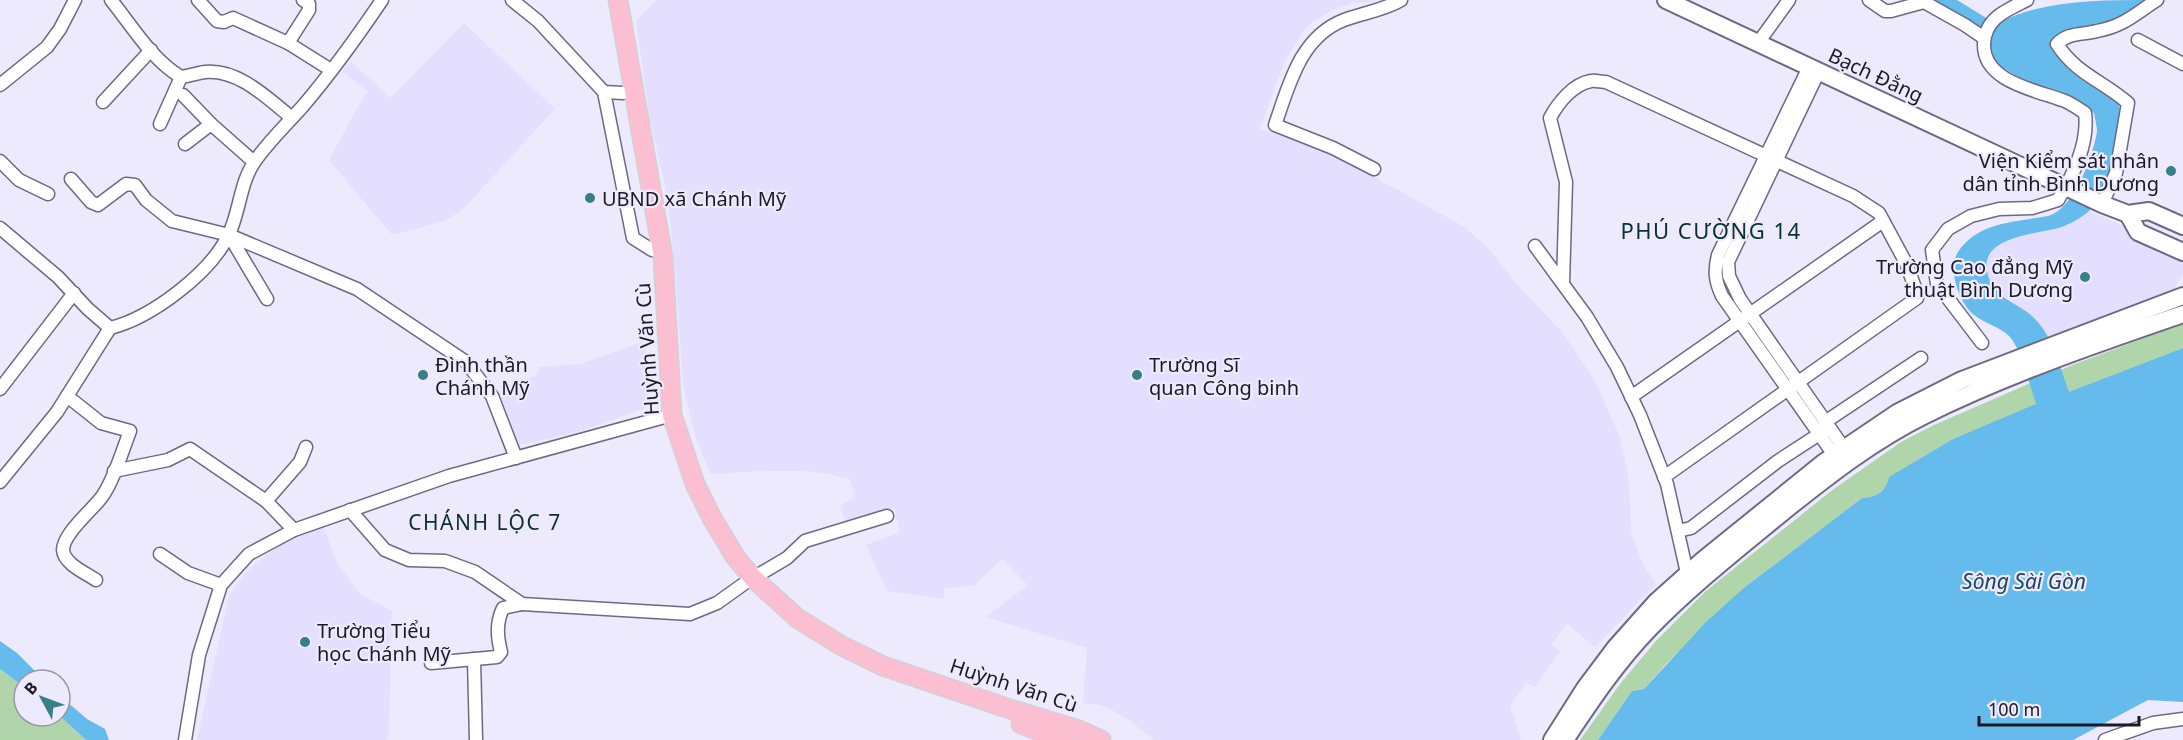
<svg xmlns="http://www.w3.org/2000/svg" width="2183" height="740" viewBox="0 0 2183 740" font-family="'Noto Sans',sans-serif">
  <rect width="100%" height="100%" fill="#edeafd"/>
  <g fill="#e4dffe">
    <polygon points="657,0 1374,0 1373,2 1354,3 1335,9 1314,21 1305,29 1285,60 1260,129 1299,140 1338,157 1463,226 1487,247 1520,288 1563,333 1595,381 1620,437 1629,479 1631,532 1643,565 1656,584 1595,647 1567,624 1551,645 1560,651 1535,687 1526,683 1510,706 1521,740 1155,740 1130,721 1114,711 1099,705 1083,703 1087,648 986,617 1028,585 1002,559 974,586 945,588 943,599 887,591 866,545 900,532 894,508 845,520 840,506 855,497 850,479 829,474 807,471 763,471 711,474 696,439 683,386 676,282 668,199 650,120 636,21"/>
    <polygon points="464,23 555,109 463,209 445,221 392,235 329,160 356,110 368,91 342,72 351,61 390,98"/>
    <polygon points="2089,211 2183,253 2183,274 2170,295 2049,338 2036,319 1998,292 1990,281 1986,269 1987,260 1993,249 2004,242 2023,235 2060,228"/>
    <polygon points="645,341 648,407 578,432 519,445 499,392 520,380 536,376 539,367 580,364"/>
    <polygon points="323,526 337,563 359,593 392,611 389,732 387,740 197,740 229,595 242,577 260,559 282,544"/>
  </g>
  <g fill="#b0d5aa">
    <path d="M 2183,323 L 2183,348 L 1953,439 L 1890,477 C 1886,492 1877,497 1862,498 L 1745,587 L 1666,664 L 1644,689 L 1632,691 L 1598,740 L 1580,740 L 1620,684 L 1656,641 L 1706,591 L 1831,491 L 1901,442 L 1934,425 L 2070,366 Z"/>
    <polygon points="0,669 24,687 24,716 60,716 86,740 0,740"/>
  </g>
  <g fill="#64bbec">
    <path d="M 1935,0 L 1957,0 L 1996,24 C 2041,0 2099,0 2150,0 L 2107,24 L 2065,31 L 2053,43 C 2062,71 2096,86 2119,103 C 2123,135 2113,186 2090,210 C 2083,217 2067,226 2058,228 C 2037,234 1980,237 1987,271 C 1993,301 2021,302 2037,321 C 2054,340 2060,368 2069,392 L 2183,348 L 2183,702 L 2148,700 L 2073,740 L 1598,740 L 1632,691 L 1644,689 L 1706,622 L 1745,587 L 1862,498 C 1877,497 1886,492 1889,477 L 1953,439 L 2036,404 C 2031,389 2020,346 2009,336 C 2000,327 1984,323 1974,315 C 1959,303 1947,269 1958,252 C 1976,225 2005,223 2035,218 C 2040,217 2048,217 2053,214 C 2075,204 2094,154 2097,131 C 2097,126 2095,119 2094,113 L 2079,103 L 2025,81 L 2000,66 L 1991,53 L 1990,34 Z"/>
    <polygon points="0,641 17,653 44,680 24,680 24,687 0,669"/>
    <polygon points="60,696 87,719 105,729 109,740 86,740 60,716"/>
  </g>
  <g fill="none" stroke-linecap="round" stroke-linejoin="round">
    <defs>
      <g id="street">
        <path d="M 111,0 C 132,26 152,60 181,77 C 189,76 197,73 205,72 C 239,69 267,98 292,118"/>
        <polyline points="198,0 217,21 224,22 233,18 288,43 331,70"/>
        <polyline points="512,0 538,21 604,92 623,93"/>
        <polyline points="1869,0 1885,11 1891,11 1924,2 1965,25 1984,38"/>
        <polyline points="2138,40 2183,64"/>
        <polyline points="288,43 309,10 309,4 303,0"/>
        <polyline points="1758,43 1789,0"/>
        <path d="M 1809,67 L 1718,255 C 1714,271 1715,281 1722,296 L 1839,462"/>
        <polyline points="1819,71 1728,262 1729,276 1740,299 1848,454"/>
        <polyline points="0,85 47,47 60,29 75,0"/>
        <polyline points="604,92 633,238 652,250"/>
        <polyline points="183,95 211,124"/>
        <polyline points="103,102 151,50"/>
        <polyline points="160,124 181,77"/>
        <polyline points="185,144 211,124 254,162"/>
        <polyline points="0,161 19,180 48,194"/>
        <path d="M 1374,169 L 1333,148 L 1275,125 C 1289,85 1300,37 1344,20 C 1363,13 1384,10 1401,0"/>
        <polyline points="71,179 91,202 98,205 126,184 135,185 146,200 172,221 229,235 267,299"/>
        <path d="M 2102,204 L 2116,173 L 2128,103 C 2103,81 2076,74 2057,44 C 2068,32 2083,35 2097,31 C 2124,26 2135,14 2157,0"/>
        <path d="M 0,228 L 58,277 L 88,309 L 110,328 C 151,318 211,273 229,234 C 240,211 240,182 255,161 C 269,141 287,124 303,106 C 332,72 357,37 382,0"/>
        <polyline points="229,235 357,289 466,362 492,396 516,458"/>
        <polyline points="1535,246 1587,317 1617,367 1640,415 1667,484 1687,573"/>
        <path d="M 1563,283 L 1566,182 L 1550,118 C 1558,103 1573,84 1591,81 C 1595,80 1601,82 1606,82 L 1853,196 L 1879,213 L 1906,263 L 1917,293 L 1917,298 L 1664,477"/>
        <path d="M 1982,343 L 1937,284 L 1932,250 L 1948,229 L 1971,216 L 1999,209 L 2032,208 L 2058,200 C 2074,174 2089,143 2085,113 C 2079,109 2072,104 2065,101 C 2036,90 1983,82 1984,44 C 1985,18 2007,10 2027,0"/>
        <polyline points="0,389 74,293"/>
        <path d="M 67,396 L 101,423 L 130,431 C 123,449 113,483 101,498 C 91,511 63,534 63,550 C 64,564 86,573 96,580"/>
        <polyline points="1631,397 1883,221"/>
        <polyline points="114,471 168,460 190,449 266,501 294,530"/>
        <polyline points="0,482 57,412 110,328"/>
        <polyline points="266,501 300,462 306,447"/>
        <polyline points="350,510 385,550 409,560 445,561 475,572 522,604 690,614 717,603 745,583"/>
        <polyline points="1678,531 1691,528 1778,461 1824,431 1827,427 1825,422 1921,358"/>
        <polyline points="160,554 188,573 221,585"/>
        <polyline points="753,578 787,558 805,541 887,516"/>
        <polyline points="474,659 476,740"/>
        <path d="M 431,663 L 497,657 L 501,652 C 497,636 496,623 503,608 L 522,604"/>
        <polyline points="185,740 199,655 221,585 249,554 294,530 449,476 672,415"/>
        <polyline points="2105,740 2153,723 2183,719"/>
      </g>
      <g id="secondary">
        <polyline points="1666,0 2102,204 2128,214 2149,211 2183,226"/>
        <polyline points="2128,214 2138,232 2183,252"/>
        <polyline points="1552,740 1585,688 1615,648 1656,602 1703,560 1823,463 1897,413 1962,380 2183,296"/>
        <path d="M 1565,740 C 1591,701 1617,662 1650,628 C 1691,586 1738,549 1783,512 C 1828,476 1874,440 1925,415 C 2008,374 2096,344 2183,314"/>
      </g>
      <g id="primary">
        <polyline points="618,0 663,257 672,415 695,484 712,518 736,558 753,578 797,618 842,646 883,666 1007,708 1079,730 1101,740"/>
        <polyline points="1021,724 1064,740"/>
      </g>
    </defs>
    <use href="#street" stroke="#6d6884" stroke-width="15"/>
    <use href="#secondary" stroke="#6d6884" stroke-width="20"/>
    <use href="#primary" stroke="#d2d1d3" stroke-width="21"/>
    <use href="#street" stroke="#fff" stroke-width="12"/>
    <use href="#secondary" stroke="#fff" stroke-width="16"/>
    <use href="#primary" stroke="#fcbfd1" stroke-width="18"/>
  </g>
  <g fill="#377e88" stroke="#edeafd" stroke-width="2">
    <circle cx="2171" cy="171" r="6"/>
    <circle cx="590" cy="198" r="6"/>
    <circle cx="2085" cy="277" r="6"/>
    <circle cx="423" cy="375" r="6"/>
    <circle cx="1137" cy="375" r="6"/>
    <circle cx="305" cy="642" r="6"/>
  </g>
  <g text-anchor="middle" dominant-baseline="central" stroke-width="4.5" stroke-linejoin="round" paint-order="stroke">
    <g font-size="20" fill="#1c1a25" stroke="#edeafd">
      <text transform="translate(1876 75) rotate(25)">Bạch Đằng</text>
      <text transform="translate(647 349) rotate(-94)">Huỳnh Văn Cù</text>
      <text transform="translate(1014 685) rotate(18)">Huỳnh Văn Cù</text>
    </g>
    <g font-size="20" fill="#1c1a25" stroke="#edeafd" text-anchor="start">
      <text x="2159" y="160" text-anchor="end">Viện Kiểm sát nhân<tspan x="2159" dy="23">dân tỉnh Bình Dương</tspan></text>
      <text x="602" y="198">UBND xã Chánh Mỹ</text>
      <text x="2073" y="266" text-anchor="end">Trường Cao đẳng Mỹ<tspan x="2073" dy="23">thuật Bình Dương</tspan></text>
      <text x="435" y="364">Đình thần<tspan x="435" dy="23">Chánh Mỹ</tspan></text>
      <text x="1149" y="364">Trường Sĩ<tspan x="1149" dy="23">quan Công binh</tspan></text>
      <text x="317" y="630">Trường Tiểu<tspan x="317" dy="23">học Chánh Mỹ</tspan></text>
    </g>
    <g font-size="21" letter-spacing="1.5" fill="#0c2f34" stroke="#edeafd">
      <text x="485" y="522">CHÁNH LỘC 7</text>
    </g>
    <g font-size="21" font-style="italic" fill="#20465b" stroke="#edeafd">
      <text x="2024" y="581">Sông Sài Gòn</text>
    </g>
    <g font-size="22" letter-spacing="1.5" fill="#0c2f34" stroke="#edeafd">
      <text x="1711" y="230">PHÚ CƯỜNG 14</text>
    </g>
  </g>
  <g transform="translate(42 698) rotate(311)"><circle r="28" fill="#edeafd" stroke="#9997a7" stroke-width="1.5"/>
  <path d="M0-4.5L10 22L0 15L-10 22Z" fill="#377e88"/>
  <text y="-9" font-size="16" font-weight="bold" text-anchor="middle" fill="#1c1a25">B</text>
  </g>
  <path d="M1979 716v9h160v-9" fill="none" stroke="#1c1a25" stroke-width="3"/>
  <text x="1988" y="716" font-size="18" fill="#1c1a25" stroke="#edeafd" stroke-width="4.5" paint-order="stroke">100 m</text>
</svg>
